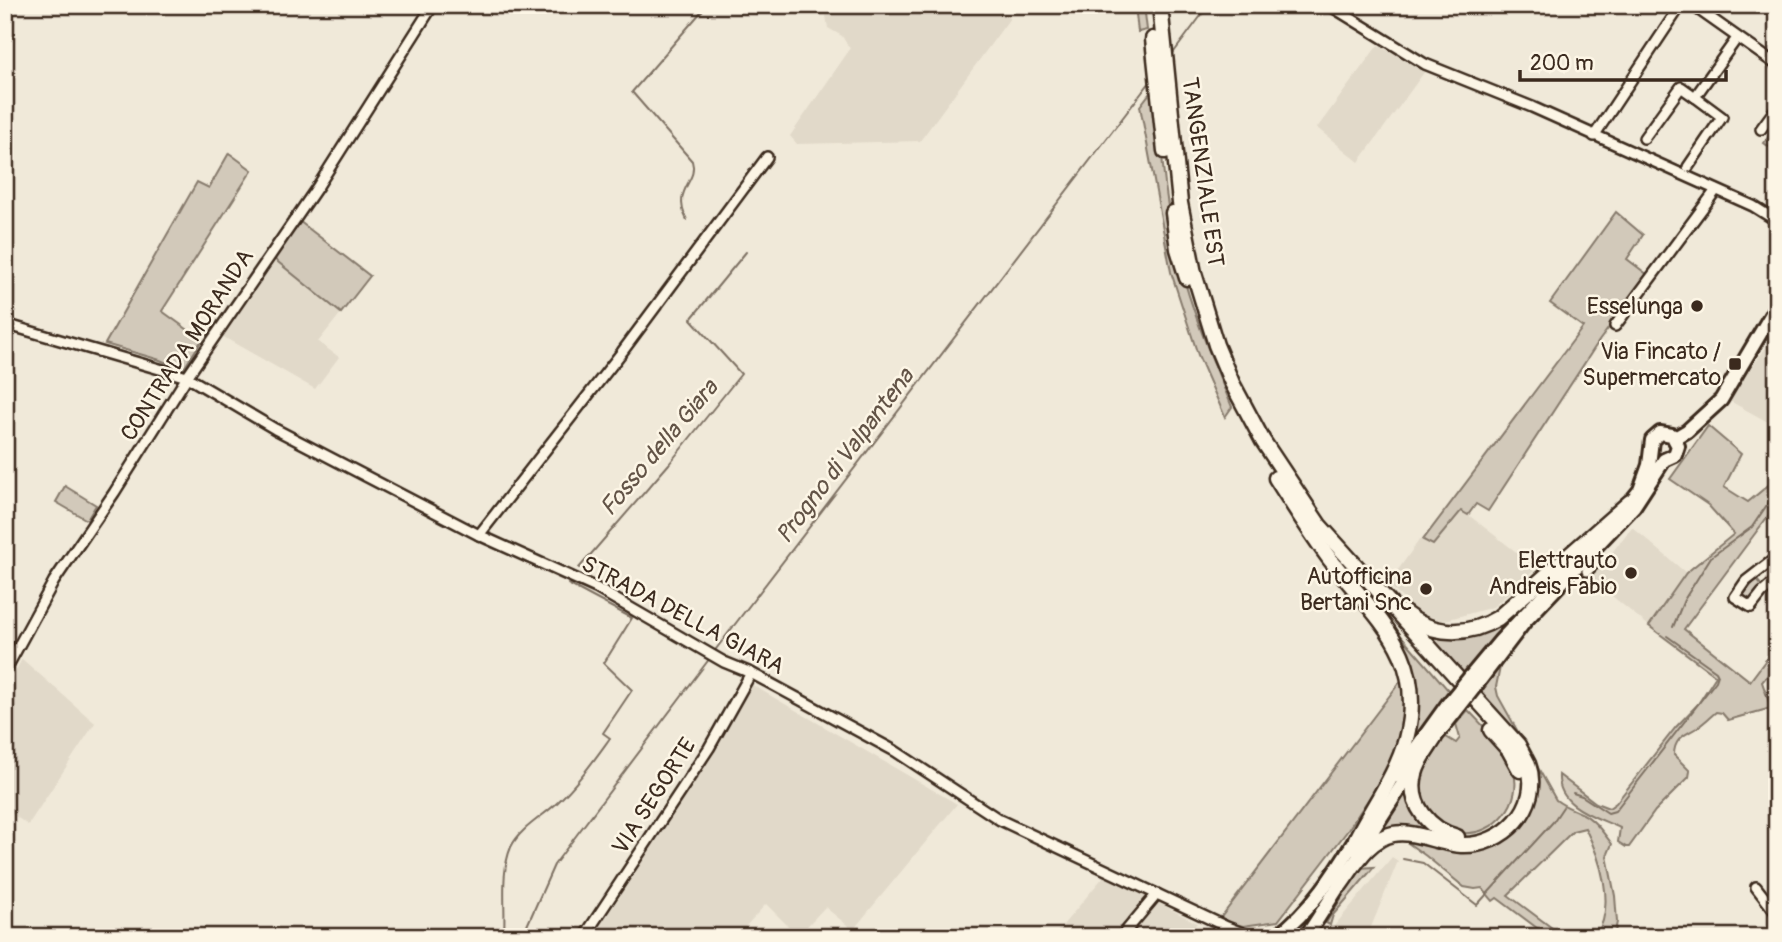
<svg xmlns="http://www.w3.org/2000/svg" width="1782" height="942" viewBox="0 0 1782 942" font-family="Pangolin,sans-serif">
  <rect width="100%" height="100%" fill="#f0e9d9"/>
  <filter id="ink" filterUnits="userSpaceOnUse"><feTurbulence type="fractalNoise" baseFrequency=".0143" numOctaves="2"/><feDisplacementMap in="SourceGraphic" scale="14" xChannelSelector="R" yChannelSelector="G"/><feConvolveMatrix kernelMatrix="1 2 1 2 8 2 1 2 1" color-interpolation-filters="sRGB"/></filter>
  <g filter="url(#ink)">
    <g fill="#e1d9c9">
      <polygon points="834,5 992,5 1010,18 920,141 797,144 790,136 850,49 842,36 828,28 826,16"/>
      <polygon points="1378,45 1425,71 1359,162 1317,128"/>
      <polygon points="273,258 341,313 318,342 339,357 315,389 220,335"/>
      <polygon points="1777,332 1777,427 1728,400"/>
      <polygon points="1462,510 1537,568 1493,607 1442,621 1415,611 1388,584 1420,539 1433,544"/>
      <polygon points="1632,527 1686,573 1649,626 1591,579"/>
      <polygon points="22,659 95,723 28,825 5,809 5,690"/>
      <polygon points="749,683 957,804 853,930 825,907 798,936 766,904 736,937 591,937 619,898"/>
      <polygon points="1392,857 1398,861 1367,937 1325,937"/>
      <polygon points="1104,876 1151,899 1197,923 1186,937 1053,937"/>
    </g>
    <g fill="#d2c9ba" stroke="#867a6c" stroke-width="2">
      <polygon points="1135,5 1144,5 1147,30 1138,32"/>
      <path d="M 1156,85 C 1161,143 1164,204 1179,261 C 1192,312 1212,359 1232,407 L 1225,417 L 1198,355 L 1171,272 L 1140,106 Z"/>
      <polygon points="1777,125 1777,153 1764,143"/>
      <polygon points="229,153 252,170 162,311 202,340 183,370 160,360 105,344 197,182 209,188"/>
      <polygon points="1616,212 1643,235 1627,259 1648,275 1599,341 1488,511 1476,504 1468,515 1461,511 1433,545 1423,540 1583,327 1550,303"/>
      <polygon points="299,221 370,276 341,313 273,258"/>
      <path d="M 1708,426 L 1741,454 L 1724,487 L 1748,502 L 1777,478 L 1777,504 L 1684,629 L 1750,681 L 1777,645 L 1777,664 L 1762,682 L 1771,708 L 1728,720 L 1722,713 L 1716,712 C 1710,717 1705,722 1698,727 C 1686,735 1674,737 1674,755 L 1690,771 L 1689,777 L 1655,811 L 1629,847 L 1626,847 L 1618,842 L 1620,828 C 1597,817 1557,807 1559,775 L 1596,803 L 1609,808 L 1616,803 L 1676,727 L 1698,704 L 1716,676 L 1649,626 L 1686,573 L 1734,534 L 1708,505 L 1670,479 Z"/>
      <polygon points="65,486 96,505 87,520 56,502"/>
      <polygon points="1571,559 1463,674 1416,623 1468,633"/>
      <polygon points="1756,579 1763,587 1749,601 1743,595"/>
      <polygon points="1391,624 1449,691 1406,753 1415,712"/>
      <path d="M 1500,667 L 1496,687 L 1498,696 L 1556,800 C 1565,807 1573,809 1583,814 C 1595,820 1604,834 1612,844 L 1607,856 L 1615,896 L 1617,922 L 1614,937 L 1595,937 C 1617,907 1600,857 1585,828 L 1573,831 L 1508,895 L 1564,937 L 1549,937 L 1497,898 L 1493,901 L 1482,888 L 1475,889 L 1464,887 L 1426,856 L 1401,838 C 1437,846 1494,866 1519,826 C 1525,817 1529,806 1534,796 L 1512,729 L 1481,693 L 1496,668 Z"/>
      <polygon points="1403,678 1404,716 1389,768 1348,830 1278,921 1243,926 1219,920"/>
      <path d="M 1468,710 C 1484,727 1505,746 1513,769 C 1524,801 1496,836 1462,833 C 1451,831 1444,825 1435,817 C 1424,809 1417,795 1418,780 C 1420,765 1432,751 1441,738 L 1446,737 L 1456,743 L 1460,738 L 1456,724 Z"/>
      <polygon points="1408,777 1437,833 1372,838"/>
      <polygon points="1374,867 1333,915 1330,925 1326,923 1345,892 1349,880 1359,868"/>
    </g>
    <g fill="none" stroke-linecap="round" stroke-linejoin="round">
      <g stroke="#7e7163" stroke-width="2">
        <polyline points="1171,56 1209,5"/>
        <path d="M 687,220 C 671,189 699,182 692,161 L 632,92 L 707,5"/>
        <polyline points="579,568 669,464 741,374 691,319 746,252"/>
        <polyline points="1673,627 1684,600 1711,557 1752,527 1777,490"/>
        <polyline points="713,653 1150,82"/>
        <polyline points="1573,793 1582,796 1608,813 1615,811 1716,681 1718,675 1716,671 1667,636"/>
        <polyline points="1403,859 1423,863 1477,905 1553,822 1563,807"/>
        <path d="M 504,934 C 506,907 500,873 511,847 C 520,828 544,816 558,802 C 578,783 594,760 610,738 L 603,733 L 632,690 L 604,663 L 632,618 L 568,584"/>
        <polyline points="522,937 554,865 710,658"/>
      </g>
      <defs>
        <g id="minor">
          <polyline points="1329,5 1425,64 1532,107 1753,206 1777,221"/>
          <polyline points="1692,5 1777,65"/>
          <polyline points="1775,5 1777,7"/>
          <polyline points="1761,129 1777,107"/>
          <polyline points="1594,136 1681,5"/>
          <polyline points="1644,138 1681,87 1695,97 1737,38"/>
          <polyline points="1688,167 1722,117 1695,97"/>
          <polyline points="5,324 187,377 275,429 479,535 596,588 724,662 751,673 895,751 1000,820 1227,927 1250,936 1277,936"/>
          <polyline points="1615,326 1716,190"/>
          <polyline points="479,535 622,352 767,157"/>
          <polyline points="1777,557 1746,581 1735,597 1751,607 1762,593 1777,580"/>
          <polyline points="1587,571 1599,559 1590,553"/>
          <polyline points="5,671 54,581 114,493 187,377 318,186 433,5"/>
          <polyline points="1756,887 1777,914"/>
          <polyline points="584,937 709,748 751,673"/>
          <polyline points="1121,937 1157,894"/>
        </g>
        <g id="major">
          <polyline points="1675,438 1687,431 1721,400 1777,305"/>
          <polyline points="1470,677 1500,641 1597,538"/>
          <polyline points="1477,684 1525,621 1634,506 1664,460 1675,455 1678,446 1672,435 1660,433 1652,440 1649,465 1640,490 1624,510"/>
          <polyline points="1429,745 1455,712"/>
          <polyline points="1396,776 1447,705"/>
          <polyline points="1358,853 1416,763"/>
          <path d="M 1276,937 C 1313,909 1336,871 1360,832"/>
          <polyline points="1306,937 1344,878"/>
        </g>
        <g id="highway">
          <path d="M 1160,5 L 1180,203 L 1194,273 L 1216,345 L 1232,383 L 1263,441 L 1319,525 L 1518,745 C 1521,751 1525,758 1528,764 C 1543,807 1503,847 1461,845 C 1439,844 1415,830 1393,834 C 1368,839 1354,866 1340,885"/>
          <polyline points="1153,39 1165,151"/>
          <polyline points="1173,213 1178,249 1187,278"/>
          <path d="M 1276,478 C 1293,505 1310,532 1329,558 C 1374,617 1428,653 1406,739 C 1397,774 1372,807 1356,839"/>
          <path d="M 1403,612 C 1432,636 1467,637 1498,618 L 1630,502"/>
          <polyline points="1491,730 1509,750 1520,770"/>
          <path d="M 1434,739 C 1427,750 1418,761 1415,774 C 1407,804 1430,830 1457,837"/>
        </g>
      </defs>
      <use href="#minor" stroke="#3b2a1e" stroke-width="14"/>
      <use href="#major" stroke="#3b2a1e" stroke-width="18"/>
      <use href="#highway" stroke="#3b2a1e" stroke-width="19"/>
      <use href="#minor" stroke="#fcf5e5" stroke-width="9"/>
      <use href="#major" stroke="#fcf5e5" stroke-width="12"/>
      <use href="#highway" stroke="#fcf5e5" stroke-width="14"/>
      <defs>
        <g id="major-bridge">
          <polyline points="1447,705 1470,677"/>
          <polyline points="1455,712 1477,684"/>
        </g>
      </defs>
      <use href="#major-bridge" stroke="#3b2a1e" stroke-width="18" stroke-linecap="butt"/>
      <use href="#major-bridge" stroke="#fcf5e5" stroke-width="12"/>
    </g>
  </g>
  <g fill="#3b2a1e" stroke="#fcf5e5" stroke-width="2.5">
    <circle cx="1697" cy="306" r="7"/>
    <rect x="1728" y="357" width="14" height="14" rx="3.5"/>
    <circle cx="1631" cy="573" r="7"/>
    <circle cx="1426" cy="589" r="7"/>
  </g>
  <g text-anchor="middle" dominant-baseline="central" stroke-width="5" stroke-linejoin="round" paint-order="stroke">
    <g font-size="23" fill="#3b2a1e" stroke="#fcf5e5">
      <text transform="translate(1203 172) rotate(82)">TANGENZIALE EST</text>
      <text transform="translate(187 345) rotate(-57)">CONTRADA MORANDA</text>
      <text transform="translate(683 615) rotate(28)">STRADA DELLA GIARA</text>
      <text transform="translate(654 796) rotate(-57)">VIA SEGORTE</text>
    </g>
    <g font-size="23" fill="#3b2a1e" stroke="#fcf5e5" text-anchor="end">
      <text x="1683" y="306">Esselunga</text>
      <text x="1721" y="351">Via Fincato /<tspan x="1721" dy="26">Supermercato</tspan></text>
      <text x="1617" y="560">Elettrauto<tspan x="1617" dy="26">Andreis Fabio</tspan></text>
      <text x="1412" y="576">Autofficina<tspan x="1412" dy="26">Bertani Snc</tspan></text>
    </g>
    <g font-size="24" font-style="italic" fill="#625346" stroke="#fcf5e5">
      <text transform="translate(659 448) rotate(-50)">Fosso della Giara</text>
      <text transform="translate(845 456) rotate(-53)">Progno di Valpantena</text>
    </g>
  </g>
  <rect width="1782" height="942" fill="none" stroke="#fcf5e5" stroke-width="28"/>
  <rect x="14" y="14" width="1754" height="914" fill="none" stroke="#3b2a1e" stroke-width="2.5" filter="url(#ink)"/>
  <path d="M1520 70v10h206v-10" fill="none" stroke="#3b2a1e" stroke-width="3.5"/>
  <text x="1530" y="70" font-size="21" fill="#3b2a1e" stroke="#fcf5e5" stroke-width="5" paint-order="stroke">200 m</text>
</svg>
